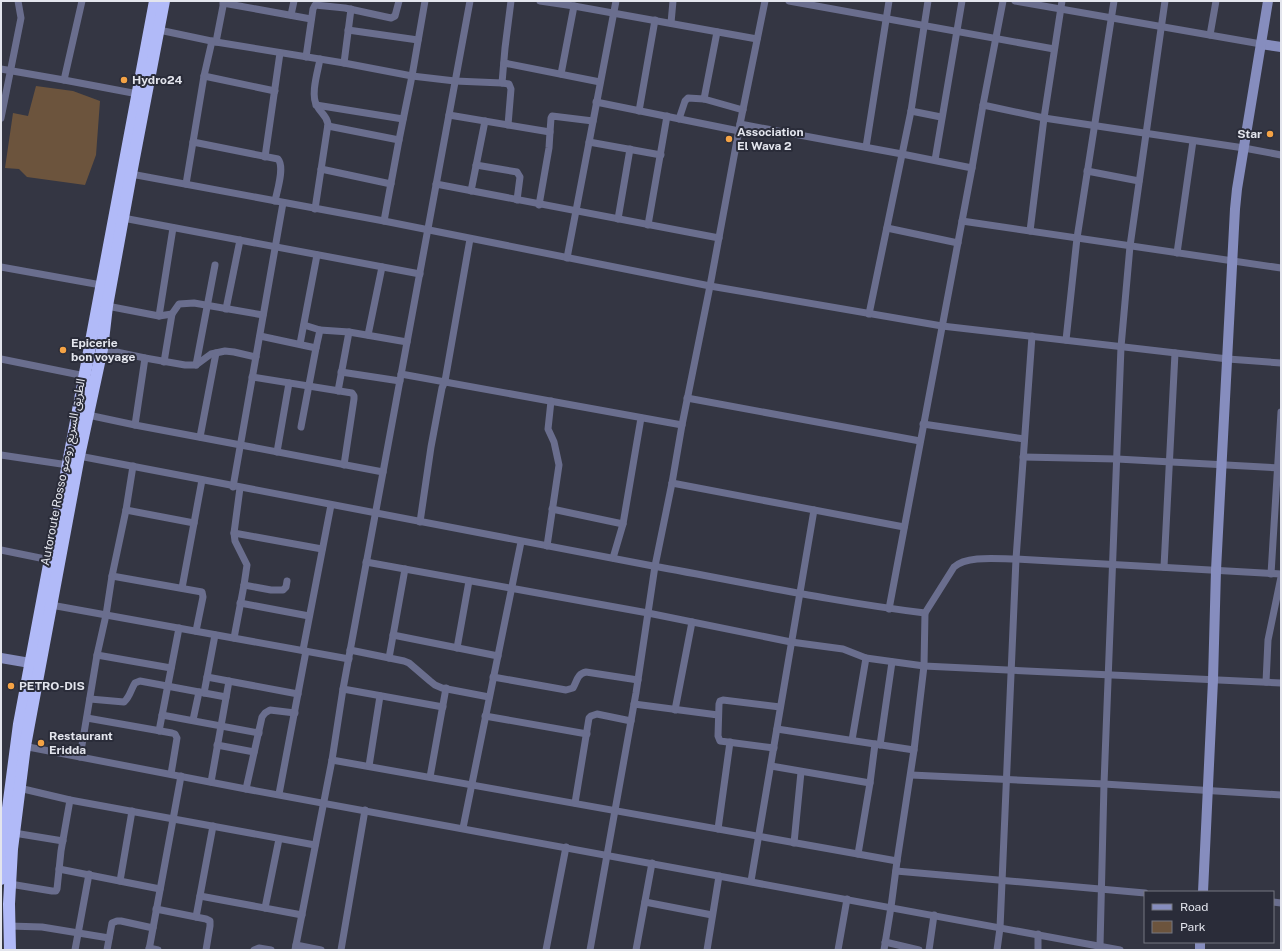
<svg xmlns="http://www.w3.org/2000/svg" width="1282" height="951" viewBox="0 0 1282 951" font-family="'Public Sans','Noto Sans Arabic',sans-serif">
  <rect width="100%" height="100%" fill="#343643"/>
  <polygon fill="#6c543d" points="36,86 73,91 100,101 96,155 85,185 27,177 19,169 5,168 13,113 28,116"/>
  <g fill="none" stroke-linecap="round" stroke-linejoin="round">
    <g stroke="#6a6e8e" stroke-width="7">
      <polyline points="540,1 574,6 757,39"/>
      <polyline points="789,1 1054,49"/>
      <polyline points="1015,1 1261,44"/>
      <polyline points="223,3 311,19"/>
      <polyline points="291,15 294,1"/>
      <polyline points="671,23 673,1"/>
      <polyline points="159,30 216,42 344,63 412,76 455,81 502,83 505,48 511,1"/>
      <polyline points="348,30 418,40"/>
      <polyline points="1210,35 1216,1"/>
      <polyline points="216,42 224,1"/>
      <polyline points="306,57 313,9 315,5 345,8 391,18 395,16 399,1"/>
      <polyline points="344,63 351,9"/>
      <polyline points="504,63 600,82"/>
      <polyline points="1,69 64,80 138,94"/>
      <polyline points="561,74 574,6"/>
      <polyline points="204,76 275,91"/>
      <polyline points="64,80 82,1"/>
      <polyline points="502,83 509,84 511,89 508,125"/>
      <polyline points="704,99 717,32"/>
      <polyline points="596,102 739,131"/>
      <polyline points="316,105 403,119"/>
      <polyline points="983,105 1044,118 1244,148 1281,155"/>
      <polyline points="639,111 655,20"/>
      <polyline points="911,111 941,117"/>
      <polyline points="449,115 550,132 549,148 539,205"/>
      <polyline points="1,118 21,18 18,1"/>
      <polyline points="679,119 685,101 688,98 704,99 743,110"/>
      <polyline points="740,124 902,154 972,168"/>
      <polyline points="328,126 399,140"/>
      <polyline points="550,132 551,118 552,116 593,121"/>
      <path d="M 193,142 L 278,159 C 285,167 277,191 275,201"/>
      <polyline points="589,142 661,155"/>
      <polyline points="866,147 889,1"/>
      <polyline points="265,157 280,53"/>
      <polyline points="935,160 962,1"/>
      <polyline points="476,165 517,172 520,177 517,200"/>
      <polyline points="321,169 391,184"/>
      <polyline points="1087,171 1139,181"/>
      <polyline points="131,174 384,221 710,286 942,326 1228,359 1281,363"/>
      <polyline points="186,184 204,76 212,41"/>
      <polyline points="436,184 719,238"/>
      <polyline points="471,191 485,121"/>
      <path d="M 315,209 L 328,124 C 326,114 321,114 317,106 C 310,95 318,71 320,59"/>
      <polyline points="123,218 420,274"/>
      <polyline points="618,219 630,149"/>
      <polyline points="384,221 399,140 412,76 425,1"/>
      <polyline points="962,221 1281,268"/>
      <polyline points="648,225 667,116"/>
      <polyline points="887,228 958,243"/>
      <polyline points="1030,231 1044,118 1062,1"/>
      <polyline points="1177,253 1193,141"/>
      <polyline points="567,258 616,1"/>
      <polyline points="1,267 101,285"/>
      <polyline points="107,306 159,316 172,314 179,304 194,303 263,315"/>
      <polyline points="226,309 240,240"/>
      <polyline points="869,314 911,111 928,1"/>
      <polyline points="159,316 173,228"/>
      <polyline points="304,325 320,330"/>
      <polyline points="368,335 382,267"/>
      <polyline points="260,336 316,348"/>
      <polyline points="1066,340 1077,238 1114,1"/>
      <polyline points="300,344 317,255"/>
      <polyline points="102,349 145,358 185,365 196,365 211,354 225,351 234,352 256,357"/>
      <polyline points="1,359 85,376"/>
      <polyline points="164,362 172,314"/>
      <polyline points="196,365 215,265"/>
      <polyline points="341,372 400,381"/>
      <polyline points="401,374 682,425"/>
      <polyline points="252,377 352,393 354,396 354,399 344,465"/>
      <polyline points="338,391 349,332"/>
      <polyline points="687,398 920,441"/>
      <polyline points="88,415 135,425 383,472"/>
      <polyline points="923,424 1024,439"/>
      <polyline points="135,425 145,358"/>
      <polyline points="301,427 316,348 320,330 349,332 407,342"/>
      <polyline points="200,437 216,353"/>
      <polyline points="277,452 289,383"/>
      <polyline points="1,455 68,465"/>
      <path d="M 79,456 C 270,493 461,531 653,566 C 743,582 834,602 925,613"/>
      <polyline points="1023,457 1117,459 1281,468"/>
      <polyline points="133,466 126,510 112,576 202,592 203,597 196,631"/>
      <polyline points="672,483 904,527"/>
      <polyline points="233,487 283,203"/>
      <polyline points="552,509 623,524"/>
      <polyline points="126,510 194,523"/>
      <polyline points="420,522 431,447 442,388 445,381 470,239"/>
      <polyline points="234,533 322,549"/>
      <polyline points="547,546 559,465 554,442 548,429 551,401"/>
      <polyline points="1,550 50,560"/>
      <polyline points="613,558 623,524 641,418"/>
      <polyline points="366,562 648,613 791,642 843,649 866,658 924,666 1281,683"/>
      <polyline points="1164,567 1175,353"/>
      <polyline points="1271,574 1281,412"/>
      <polyline points="244,585 271,590 283,590 286,587 287,581"/>
      <polyline points="182,588 202,480"/>
      <polyline points="240,603 309,616"/>
      <polyline points="51,605 349,659"/>
      <polyline points="889,609 972,168 983,105 1003,1"/>
      <polyline points="393,635 498,656"/>
      <polyline points="234,638 244,585 247,565 235,541 234,533 240,488"/>
      <polyline points="457,648 469,581"/>
      <polyline points="303,650 331,505"/>
      <polyline points="350,650 404,661 409,663 430,681 435,685 442,688 489,697"/>
      <polyline points="97,655 171,668"/>
      <polyline points="389,658 405,569"/>
      <polyline points="207,677 298,694"/>
      <path d="M 493,677 L 566,690 L 573,688 C 577,681 577,674 586,672 L 638,680"/>
      <polyline points="1266,682 1268,640 1281,577"/>
      <polyline points="343,689 443,707"/>
      <polyline points="204,693 215,635"/>
      <path d="M 90,699 L 124,702 C 130,697 131,689 135,683 L 140,681 L 226,697"/>
      <polyline points="634,704 718,715"/>
      <polyline points="675,710 692,622"/>
      <polyline points="162,715 259,733"/>
      <polyline points="485,716 587,734"/>
      <polyline points="87,718 172,733 175,734 177,738 171,774"/>
      <polyline points="193,720 199,692"/>
      <polyline points="777,729 914,750"/>
      <polyline points="159,731 179,628"/>
      <polyline points="852,740 866,658"/>
      <polyline points="217,745 254,752"/>
      <polyline points="880,745 892,662"/>
      <polyline points="23,746 246,789 1120,950"/>
      <polyline points="774,748 720,741 718,736 719,704 720,701 723,700 780,707"/>
      <polyline points="80,757 97,655 106,615 112,576"/>
      <polyline points="332,760 897,861"/>
      <polyline points="369,766 380,696"/>
      <polyline points="771,766 870,783 858,854"/>
      <polyline points="911,775 1104,784 1281,795"/>
      <polyline points="430,777 446,688"/>
      <polyline points="211,782 229,681"/>
      <polyline points="870,783 875,744"/>
      <polyline points="19,788 70,800 315,845"/>
      <polyline points="246,789 262,717 265,713 270,710 295,713"/>
      <polyline points="279,794 306,651"/>
      <polyline points="575,803 589,718 591,716 597,714 631,721"/>
      <polyline points="463,828 521,542"/>
      <polyline points="718,829 730,742"/>
      <polyline points="14,833 63,841"/>
      <polyline points="794,843 801,772"/>
      <polyline points="59,869 160,889"/>
      <polyline points="896,871 1145,893"/>
      <polyline points="120,881 132,811"/>
      <polyline points="751,881 814,510"/>
      <polyline points="10,884 52,891 56,891 57,889 61,851 70,800"/>
      <polyline points="200,896 302,915"/>
      <polyline points="645,902 712,915"/>
      <polyline points="1273,902 1281,903"/>
      <polyline points="265,908 279,839"/>
      <polyline points="156,909 206,919 210,921 210,926 206,950"/>
      <polyline points="196,917 213,826"/>
      <polyline points="9,926 42,927 109,938"/>
      <polyline points="1038,934 1038,950"/>
      <polyline points="885,942 919,950"/>
      <polyline points="296,945 321,950"/>
      <polyline points="1100,946 1104,784 1121,347 1130,246 1165,1"/>
      <polyline points="149,948 158,950"/>
      <polyline points="75,950 89,874"/>
      <polyline points="107,950 112,923 117,921 121,921 153,928"/>
      <polyline points="149,950 181,776"/>
      <polyline points="254,950 259,948 271,950"/>
      <polyline points="295,950 332,760 343,689 470,1"/>
      <polyline points="341,950 365,810"/>
      <polyline points="546,950 566,847"/>
      <polyline points="590,950 636,693 655,566 672,483 682,425 710,286 740,124 765,1"/>
      <polyline points="636,950 652,863"/>
      <polyline points="707,950 719,876"/>
      <polyline points="838,950 847,899"/>
      <path d="M 884,950 L 891,907 L 897,861 L 914,750 L 924,666 L 925,613 L 954,567 C 967,555 999,559 1016,559 L 1281,574"/>
      <polyline points="929,950 934,915"/>
      <polyline points="997,950 1000,928 1016,559 1032,336"/>
    </g>
    <g stroke="#868dbe" stroke-width="10">
      <polyline points="1261,44 1281,47"/>
      <polyline points="1,658 30,663"/>
      <polyline points="1203,892 1213,680 1216,570 1235,209 1237,189 1268,1"/>
      <polyline points="1200,950 1200,942"/>
    </g>
    <g stroke="#b1baf8" stroke-width="12">
      <polyline points="1,879 5,831 19,724 155,1"/>
      <polyline points="10,950 9,904 12,849 25,746 79,456 102,349 107,306 131,174 164,1"/>
    </g>
  </g>
  <g fill="#f5a345" stroke="#2a2c39" stroke-width="1.5">
    <circle cx="124" cy="80" r="4"/>
    <circle cx="1270" cy="134" r="4"/>
    <circle cx="729" cy="139" r="4"/>
    <circle cx="63" cy="350" r="4"/>
    <circle cx="11" cy="686" r="4"/>
    <circle cx="41" cy="743" r="4"/>
  </g>
  <g text-anchor="middle" dominant-baseline="central" stroke-width="4" stroke-linejoin="round" paint-order="stroke">
    <g font-size="12" font-weight="bold" fill="#e3e5ed" stroke="#2a2c39" text-anchor="start">
      <text x="132" y="80">Hydro24</text>
      <text x="737" y="132">Association<tspan x="737" dy="14">El Wava 2</tspan></text>
      <text x="1262" y="134" text-anchor="end">Star</text>
      <text x="71" y="343">Epicerie<tspan x="71" dy="14">bon voyage</tspan></text>
      <text x="19" y="686">PETRO-DIS</text>
      <text x="49" y="736">Restaurant<tspan x="49" dy="14">Eridda</tspan></text>
    </g>
    <g font-size="12" fill="#e3e5ed" stroke="#2a2c39">
      <text transform="translate(63 472) rotate(-79)">Autoroute Rosso الطريق السريع روصو</text>
    </g>
  </g>
  <rect width="1282" height="951" fill="none" stroke="#e3e5ed" stroke-width="4"/>
  <rect x="1144" y="891" width="130" height="52" fill="#2a2c39" stroke="#747681"/>
  <rect x="1152" y="904" width="20" height="6" fill="#868dbe" stroke="#747681"/>
  <text x="1180" y="911" font-size="12" fill="#e3e5ed">Road</text>
  <rect x="1152" y="921" width="20" height="12" fill="#6c543d" stroke="#747681"/>
  <text x="1180" y="931" font-size="12" fill="#e3e5ed">Park</text>
</svg>
